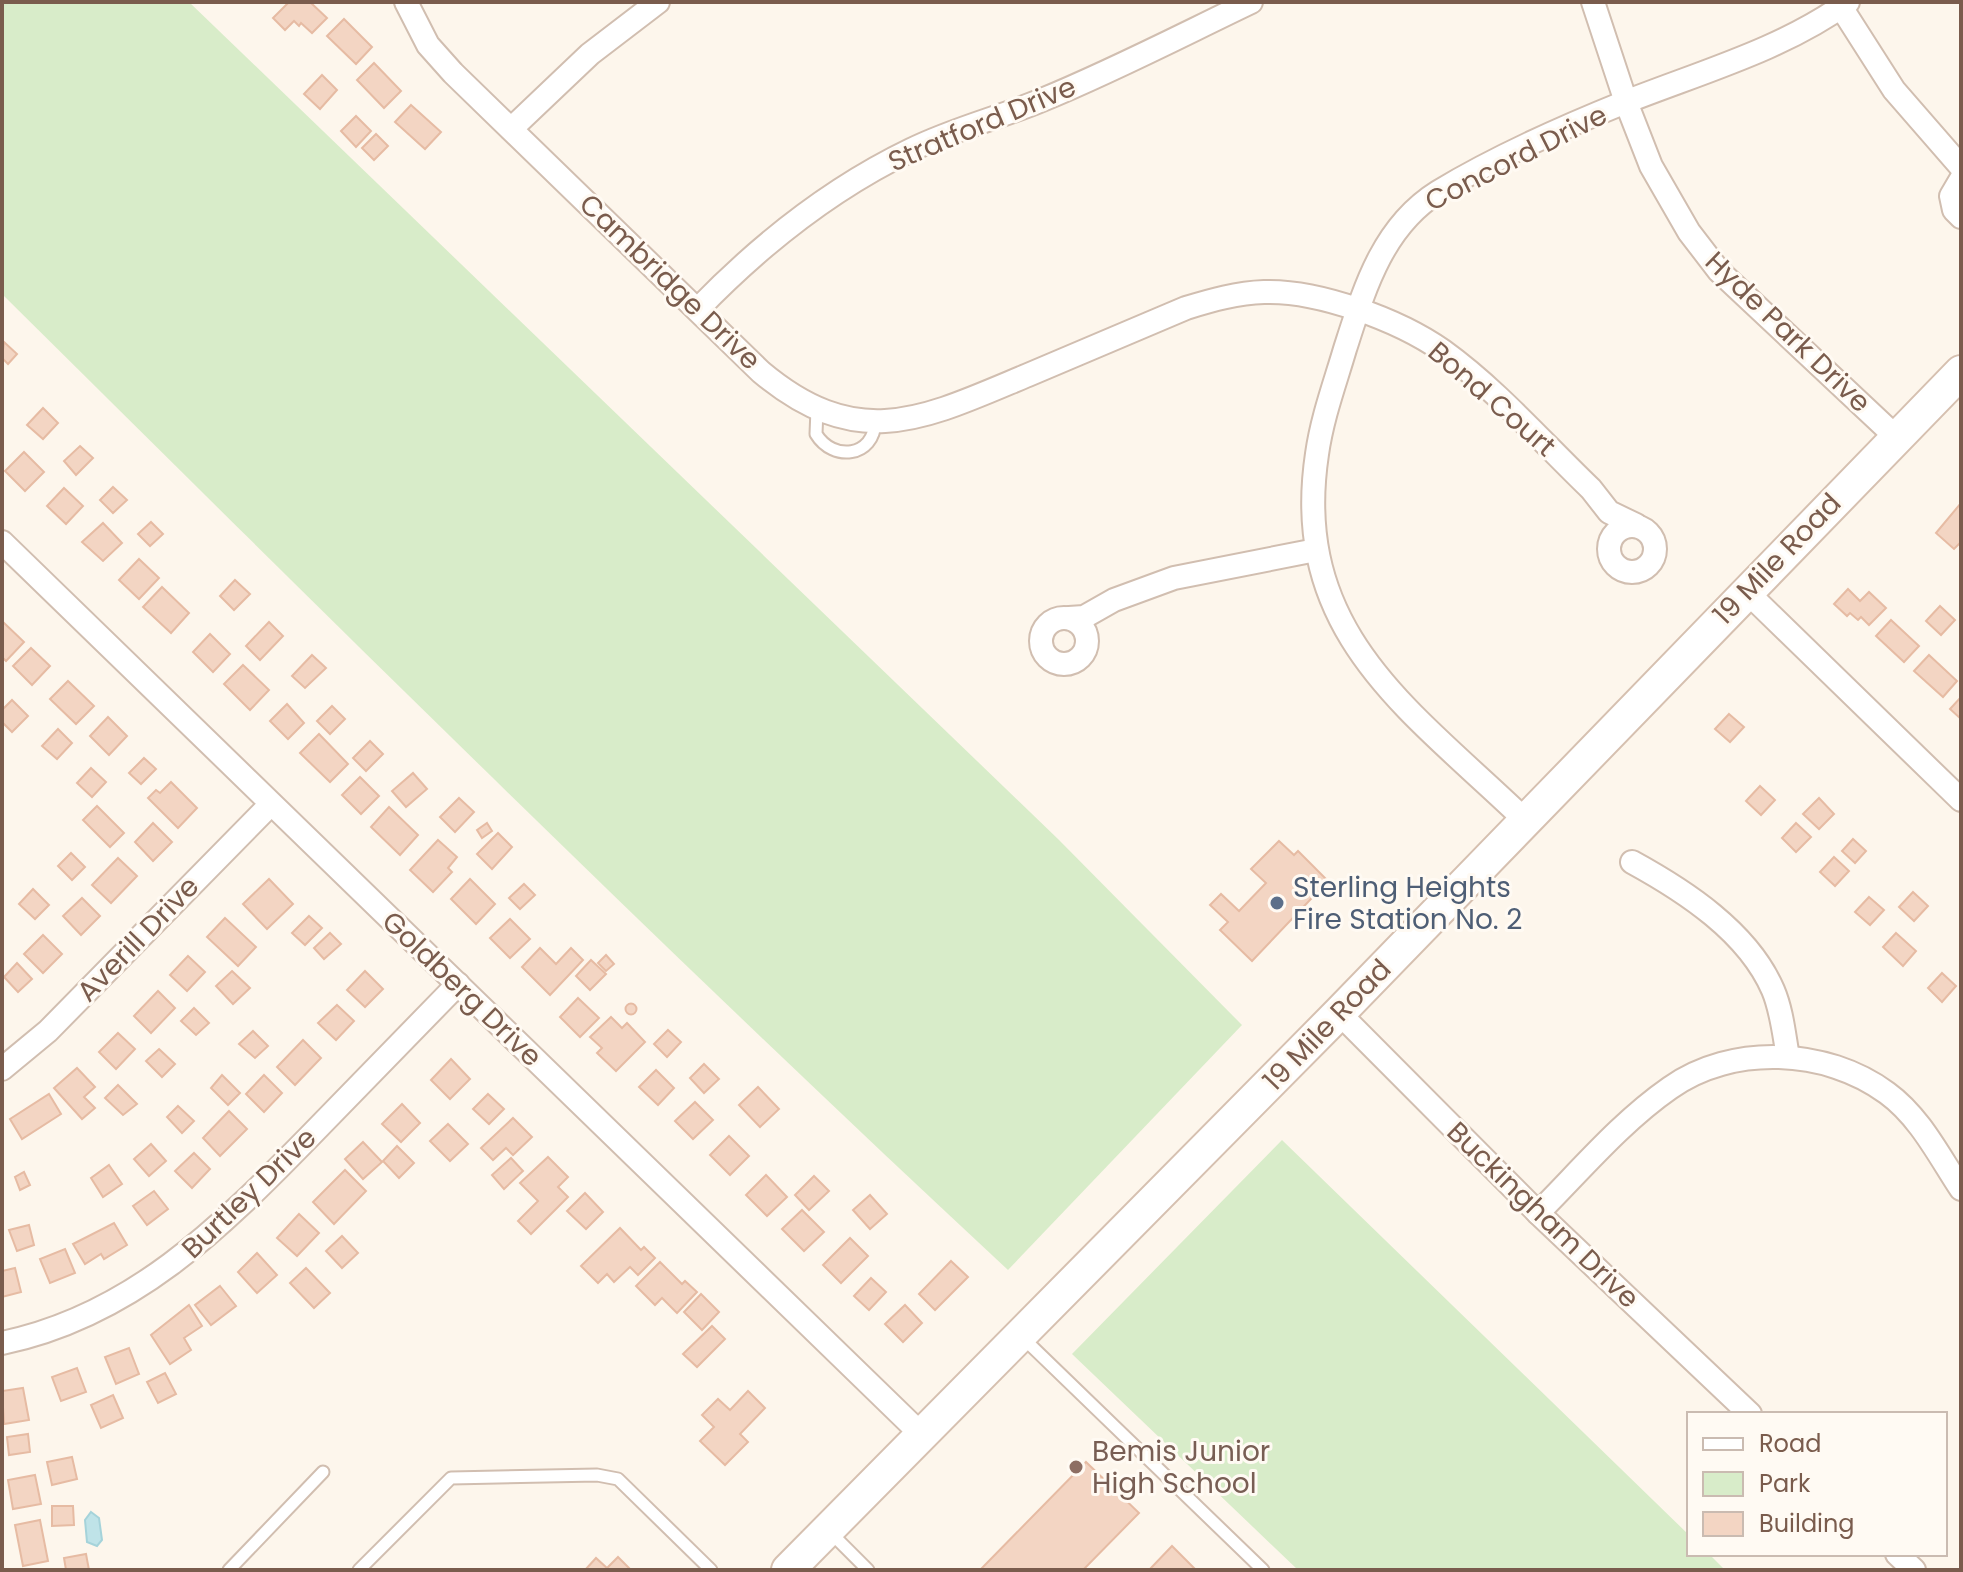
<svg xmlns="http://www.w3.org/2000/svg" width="1963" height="1572" viewBox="0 0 1963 1572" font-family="Poppins,sans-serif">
  <rect width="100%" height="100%" fill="#fdf6ec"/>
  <g fill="#d8ecc9">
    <path d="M 2,2 L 189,2 L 1058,839 L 1242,1025 L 1008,1270 C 666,952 334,623 2,294 Z"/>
    <polygon points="1282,1140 1689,1535 1689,1554 1709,1554 1725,1570 1298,1570 1072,1354"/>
  </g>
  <polygon fill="#bfe3e8" stroke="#a5d3da" stroke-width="2" points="91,1512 99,1518 102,1540 97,1546 87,1542 85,1520"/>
  <g fill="#f3d5c3" stroke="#e6bba3" stroke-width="2">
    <polygon points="289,2 310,2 327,18 312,33 301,23 299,26 294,21 285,30 273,18"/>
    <polygon points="344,19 372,47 356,64 327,36"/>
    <polygon points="374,63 401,91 384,108 357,80"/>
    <polygon points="322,75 337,90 320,109 304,94"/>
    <polygon points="411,105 441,132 425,149 395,122"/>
    <polygon points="356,116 371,131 356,147 341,131"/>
    <polygon points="376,134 388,146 374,160 362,148"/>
    <polygon points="4,342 17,354 8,364 2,358"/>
    <polygon points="43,408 58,423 43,439 27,425"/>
    <polygon points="80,446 93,458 76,475 64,461"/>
    <polygon points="24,452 44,472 25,491 5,471"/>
    <polygon points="113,487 127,500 113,513 100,500"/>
    <polygon points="64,488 83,506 66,524 47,506"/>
    <polygon points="1961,503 1961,542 1954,549 1936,533"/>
    <polygon points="151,522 163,534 150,546 138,534"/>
    <polygon points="103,523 122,543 103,561 82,542"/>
    <polygon points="139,559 159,578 139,599 119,580"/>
    <polygon points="235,580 250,594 234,610 220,596"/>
    <polygon points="162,587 189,613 171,633 143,607"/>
    <polygon points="1848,589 1860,601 1869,592 1886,608 1869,625 1861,617 1858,620 1850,613 1847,616 1834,604"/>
    <polygon points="1940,606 1955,620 1941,635 1926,621"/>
    <polygon points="1891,620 1919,646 1904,662 1876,636"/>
    <polygon points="2,621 24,642 6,661 2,657"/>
    <polygon points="269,622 283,636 260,660 246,646"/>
    <polygon points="210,634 230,654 213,672 193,652"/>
    <polygon points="31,648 50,666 32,685 13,666"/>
    <polygon points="312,655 326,668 305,688 292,676"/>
    <polygon points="1929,655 1957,681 1943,697 1914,671"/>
    <polygon points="243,665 269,690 250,710 224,684"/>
    <polygon points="68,681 94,706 76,724 50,699"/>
    <polygon points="1961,697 1961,719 1950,709"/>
    <polygon points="12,700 28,716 12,732 2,722 2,710"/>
    <polygon points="287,704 304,723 288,739 270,721"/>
    <polygon points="332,706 345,719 330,734 317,721"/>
    <polygon points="1729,714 1744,727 1730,742 1715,729"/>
    <polygon points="108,717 127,736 109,755 90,736"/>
    <polygon points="58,729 72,743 57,759 42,746"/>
    <polygon points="319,734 348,764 330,782 300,753"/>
    <polygon points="370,741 383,754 366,771 353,758"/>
    <polygon points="144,758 156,769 141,784 129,773"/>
    <polygon points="91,768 106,782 92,797 77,783"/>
    <polygon points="413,773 427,789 406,807 392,791"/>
    <polygon points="360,777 379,796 361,814 342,795"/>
    <polygon points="171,782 197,808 178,828 148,798 156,790 160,793"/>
    <polygon points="1760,786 1775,800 1761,815 1746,801"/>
    <polygon points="459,798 474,812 455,832 440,817"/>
    <polygon points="1819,798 1834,814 1819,829 1803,814"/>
    <polygon points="97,806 124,833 110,847 83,820"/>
    <polygon points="389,807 418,835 400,855 371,827"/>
    <polygon points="153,823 172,842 153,861 135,842"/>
    <polygon points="487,823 492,831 482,838 477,830"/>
    <polygon points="1796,823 1811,837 1796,852 1782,838"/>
    <polygon points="498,833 512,847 492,869 477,854"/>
    <polygon points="1853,839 1866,851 1855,863 1842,851"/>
    <polygon points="438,840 457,857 448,868 452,872 433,892 410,870"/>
    <polygon points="1279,841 1294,855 1298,851 1328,881 1252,961 1220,930 1228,922 1210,905 1221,894 1239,911 1266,883 1251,869"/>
    <polygon points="71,853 85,867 72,880 58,866"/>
    <polygon points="1834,857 1849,871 1835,886 1820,872"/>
    <polygon points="118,858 137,876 111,903 92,885"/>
    <polygon points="269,879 293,904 267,929 243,904"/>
    <polygon points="470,879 495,904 476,924 451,899"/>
    <polygon points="524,884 535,895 520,909 509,898"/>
    <polygon points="33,889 49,905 35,919 19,904"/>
    <polygon points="1913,892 1928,906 1914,921 1899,907"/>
    <polygon points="1869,897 1884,910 1870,925 1855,912"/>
    <polygon points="82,898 100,916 81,935 63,916"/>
    <polygon points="309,916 322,928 305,945 292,933"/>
    <polygon points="225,918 256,947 238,966 207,937"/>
    <polygon points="510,919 530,939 510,958 490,938"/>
    <polygon points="330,933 341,944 324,959 314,948"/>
    <polygon points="1896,933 1916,951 1903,966 1883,947"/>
    <polygon points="43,935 62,954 43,973 24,954"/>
    <polygon points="540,948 556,964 571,948 583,960 550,995 522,967"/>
    <polygon points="606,955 614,964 606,971 598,963"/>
    <polygon points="188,956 205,972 187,991 170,975"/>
    <polygon points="591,960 606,974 590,990 576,976"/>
    <polygon points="17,963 32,979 18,992 4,977"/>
    <polygon points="232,971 250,988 233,1004 216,986"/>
    <polygon points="365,971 383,989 365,1007 347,990"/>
    <polygon points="1942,973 1956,986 1942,1002 1928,988"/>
    <polygon points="158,991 175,1008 151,1033 134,1016"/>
    <polygon points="578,998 599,1018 580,1037 560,1017"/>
    <circle cx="631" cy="1009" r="5.5"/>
    <polygon points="337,1005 354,1021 336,1040 318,1023"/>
    <polygon points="194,1008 209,1023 196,1035 181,1021"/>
    <polygon points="611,1017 622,1028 627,1023 645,1042 616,1071 597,1053 602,1048 590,1037"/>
    <polygon points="668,1030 681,1042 667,1057 654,1044"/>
    <polygon points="253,1031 268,1046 255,1058 239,1044"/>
    <polygon points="118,1033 135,1049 116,1069 99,1052"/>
    <polygon points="303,1040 321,1058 295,1085 277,1067"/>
    <polygon points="159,1049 175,1064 162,1077 146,1061"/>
    <polygon points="451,1059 470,1079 450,1099 431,1080"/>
    <polygon points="704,1064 719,1079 704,1093 690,1078"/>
    <polygon points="77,1068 95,1087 84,1097 95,1108 82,1119 54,1088"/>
    <polygon points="656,1070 674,1088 658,1105 639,1087"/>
    <polygon points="222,1075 240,1093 228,1105 211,1088"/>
    <polygon points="264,1075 282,1093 264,1112 246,1094"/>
    <polygon points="118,1085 137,1104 123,1115 105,1098"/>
    <polygon points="758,1087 779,1109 760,1127 739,1105"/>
    <polygon points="49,1094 61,1114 22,1139 10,1119"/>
    <polygon points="488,1094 504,1109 489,1124 473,1109"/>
    <polygon points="695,1102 713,1120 693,1139 675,1121"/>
    <polygon points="402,1104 420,1123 401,1142 382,1124"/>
    <polygon points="178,1106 194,1121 182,1133 167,1117"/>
    <polygon points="229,1111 247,1129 220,1156 203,1138"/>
    <polygon points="513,1118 532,1137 513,1155 506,1148 493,1160 481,1148"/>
    <polygon points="448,1124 468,1144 450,1161 430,1141"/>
    <polygon points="729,1136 749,1156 730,1175 710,1155"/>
    <polygon points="363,1142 382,1162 363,1179 345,1159"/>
    <polygon points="151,1144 166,1161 149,1176 134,1159"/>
    <polygon points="397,1146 414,1163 399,1178 383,1161"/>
    <polygon points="194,1153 210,1169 192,1188 175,1171"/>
    <polygon points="548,1157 568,1177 558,1187 568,1197 531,1234 518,1221 538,1201 520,1183"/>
    <polygon points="511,1158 523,1171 504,1189 492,1175"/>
    <polygon points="109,1165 122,1184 103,1197 91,1178"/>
    <polygon points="345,1170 366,1191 334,1224 313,1202"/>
    <polygon points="24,1172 30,1185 20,1190 15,1177"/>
    <polygon points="766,1175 787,1197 767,1216 746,1195"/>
    <polygon points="814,1176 829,1191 809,1210 795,1195"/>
    <polygon points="154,1191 168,1209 147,1225 133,1206"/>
    <polygon points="585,1193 603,1212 586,1229 567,1211"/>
    <polygon points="870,1195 887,1214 870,1229 853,1210"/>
    <polygon points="802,1210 824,1232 804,1251 782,1229"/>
    <polygon points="299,1214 319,1233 297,1256 277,1238"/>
    <polygon points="114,1223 127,1245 104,1259 101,1254 85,1264 73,1244"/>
    <polygon points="29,1225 34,1245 17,1251 9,1230"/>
    <polygon points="620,1228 641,1250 644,1247 655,1258 638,1275 630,1267 614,1282 607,1274 598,1283 581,1266"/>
    <polygon points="342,1236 358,1253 342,1268 326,1251"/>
    <polygon points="850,1238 868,1256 841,1283 823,1265"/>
    <polygon points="65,1249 75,1273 50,1283 40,1259"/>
    <polygon points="257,1253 277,1275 257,1293 238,1272"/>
    <polygon points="951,1261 968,1277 935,1310 919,1294"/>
    <polygon points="660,1262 682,1284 685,1281 697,1292 677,1313 662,1298 655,1305 636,1286"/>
    <polygon points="15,1268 21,1292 2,1297 2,1271"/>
    <polygon points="306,1268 330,1293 314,1308 290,1283"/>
    <polygon points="871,1278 886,1292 869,1310 854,1296"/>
    <polygon points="220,1286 236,1306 211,1325 195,1305"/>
    <polygon points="701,1294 719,1312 702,1330 684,1312"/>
    <polygon points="189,1305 202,1326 184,1338 191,1350 170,1364 151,1335"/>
    <polygon points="905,1305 922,1323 903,1342 885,1324"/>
    <polygon points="712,1326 725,1339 697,1367 683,1354"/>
    <polygon points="129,1348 139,1374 116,1384 105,1357"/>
    <polygon points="77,1368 86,1392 61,1401 52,1377"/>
    <polygon points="165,1373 176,1394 158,1403 147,1382"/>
    <polygon points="23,1388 29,1420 4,1424 2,1391"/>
    <polygon points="748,1391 765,1408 740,1434 748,1442 725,1465 700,1441 714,1427 702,1415 718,1399 730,1410"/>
    <polygon points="113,1395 123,1418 101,1428 91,1405"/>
    <polygon points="28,1434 30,1452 9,1455 7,1437"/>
    <polygon points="72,1457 77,1479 52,1485 47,1462"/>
    <polygon points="1086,1462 1139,1513 1083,1570 980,1570"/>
    <polygon points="35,1475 41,1504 13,1509 8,1480"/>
    <polygon points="52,1506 73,1506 74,1525 52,1526"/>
    <polygon points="40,1520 48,1561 23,1566 15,1525"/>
    <polygon points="1172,1546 1196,1570 1149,1570"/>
    <polygon points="86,1554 89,1570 66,1570 64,1558"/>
    <polygon points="618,1557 631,1570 585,1570 596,1558 607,1568"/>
  </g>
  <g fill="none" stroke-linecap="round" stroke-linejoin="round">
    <defs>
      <g id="lane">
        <path d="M 817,409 L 816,434 C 833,462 874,457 875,422"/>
        <polyline points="1021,1336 1263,1570"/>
        <polyline points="829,1531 868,1570"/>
        <polyline points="229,1570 323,1472"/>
        <polyline points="359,1570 451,1478 597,1475 618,1479 711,1570"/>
      </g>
      <g id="street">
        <path d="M 406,2 L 428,45 L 453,73 L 761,372 C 859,454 925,418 1028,375 C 1081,353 1133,330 1186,308 C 1212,300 1237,293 1264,292 C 1318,290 1399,320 1443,351 C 1497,390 1543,443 1591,489 L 1609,512 L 1636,525"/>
        <polyline points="1593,2 1626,102 1651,166 1689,232 1719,271 1896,437"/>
        <polyline points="1841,7 1894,90 1961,167"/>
        <polyline points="511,129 590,54 658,2"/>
        <polyline points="1961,179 1951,196 1954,210 1961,217"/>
        <path d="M 698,309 C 760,245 830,189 911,150 C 953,129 999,118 1042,100 C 1113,71 1182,35 1251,2"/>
        <circle cx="1632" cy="549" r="23"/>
        <polyline points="2,542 922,1435"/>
        <polyline points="1747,592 1961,800"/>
        <circle cx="1064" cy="641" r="23"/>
        <polyline points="1069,618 1084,617 1114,600 1174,578 1316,550"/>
        <path d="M 1526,821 C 1411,710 1290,634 1317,454 C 1322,418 1335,383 1345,349 C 1364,290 1382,227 1438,192 C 1496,157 1561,128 1623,103 C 1698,73 1782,50 1848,2"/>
        <path d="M 1632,862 C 1685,891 1748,932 1773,990 C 1782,1011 1784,1035 1788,1057"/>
        <polyline points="1339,1013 1538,1213 1750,1414"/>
        <polyline points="2,1069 48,1031 271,804"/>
        <path d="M 1538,1213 C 1580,1171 1621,1122 1670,1088 C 1732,1044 1826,1048 1887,1093 C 1920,1117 1939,1156 1961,1189"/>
        <path d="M 2,1343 C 132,1316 220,1228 309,1137 C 358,1086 408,1035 458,984"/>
        <polyline points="1897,1554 1914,1570"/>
      </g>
      <polyline id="secondary" points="788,1570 1339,1013 1961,372"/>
    </defs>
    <use href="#lane" stroke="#d1beb0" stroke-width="15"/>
    <use href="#street" stroke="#d1beb0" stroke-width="26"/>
    <use href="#secondary" stroke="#d6c0b0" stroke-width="36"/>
    <use href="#lane" stroke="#fff" stroke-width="11"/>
    <use href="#street" stroke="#fff" stroke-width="22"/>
    <use href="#secondary" stroke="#fff" stroke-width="32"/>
  </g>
  <circle fill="#5c6f8a" stroke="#fffaf3" stroke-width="3" cx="1277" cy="903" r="8"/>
  <circle fill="#8d6e63" stroke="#fffaf3" stroke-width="3" cx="1076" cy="1467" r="8"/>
  <g text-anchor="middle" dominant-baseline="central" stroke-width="6" stroke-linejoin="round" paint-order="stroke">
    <g font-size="28" fill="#7a5c4d" stroke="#fffaf3">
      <text transform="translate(982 124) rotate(-23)">Stratford Drive</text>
      <text transform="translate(1516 158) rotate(-27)">Concord Drive</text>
      <text transform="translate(670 282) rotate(44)">Cambridge Drive</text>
      <text transform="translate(1788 332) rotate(44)">Hyde Park Drive</text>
      <text transform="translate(1492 399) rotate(41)">Bond Court</text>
      <text transform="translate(1777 559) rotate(-46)">19 Mile Road</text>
      <text transform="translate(138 939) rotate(-46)">Averill Drive</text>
      <text transform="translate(462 989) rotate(44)">Goldberg Drive</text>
      <text transform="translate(1327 1025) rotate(-46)">19 Mile Road</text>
      <text transform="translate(249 1193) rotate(-44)">Burtley Drive</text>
      <text transform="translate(1543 1215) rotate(44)">Buckingham Drive</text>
    </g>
    <g font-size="28" fill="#4e5e75" stroke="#fffaf3" text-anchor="start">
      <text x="1293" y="887">Sterling Heights<tspan x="1293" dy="32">Fire Station No. 2</tspan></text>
    </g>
    <g font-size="28" fill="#785e54" stroke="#fffaf3" text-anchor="start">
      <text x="1092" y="1451">Bemis Junior<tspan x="1092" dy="32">High School</tspan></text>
    </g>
  </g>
  <rect width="1963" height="1572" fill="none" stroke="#7a5c4d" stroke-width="8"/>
  <rect x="1687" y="1412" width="260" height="144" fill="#fffaf3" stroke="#cabbb1" stroke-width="2"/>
  <rect x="1703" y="1438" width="40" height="12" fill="#ffffff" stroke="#cabbb1" stroke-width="2"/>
  <text x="1759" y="1452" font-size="24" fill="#7a5c4d">Road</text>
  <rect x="1703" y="1472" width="40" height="24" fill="#d8ecc9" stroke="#cabbb1" stroke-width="2"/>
  <text x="1759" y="1492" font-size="24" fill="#7a5c4d">Park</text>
  <rect x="1703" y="1512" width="40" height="24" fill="#f3d5c3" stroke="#cabbb1" stroke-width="2"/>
  <text x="1759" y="1532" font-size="24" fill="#7a5c4d">Building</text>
</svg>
